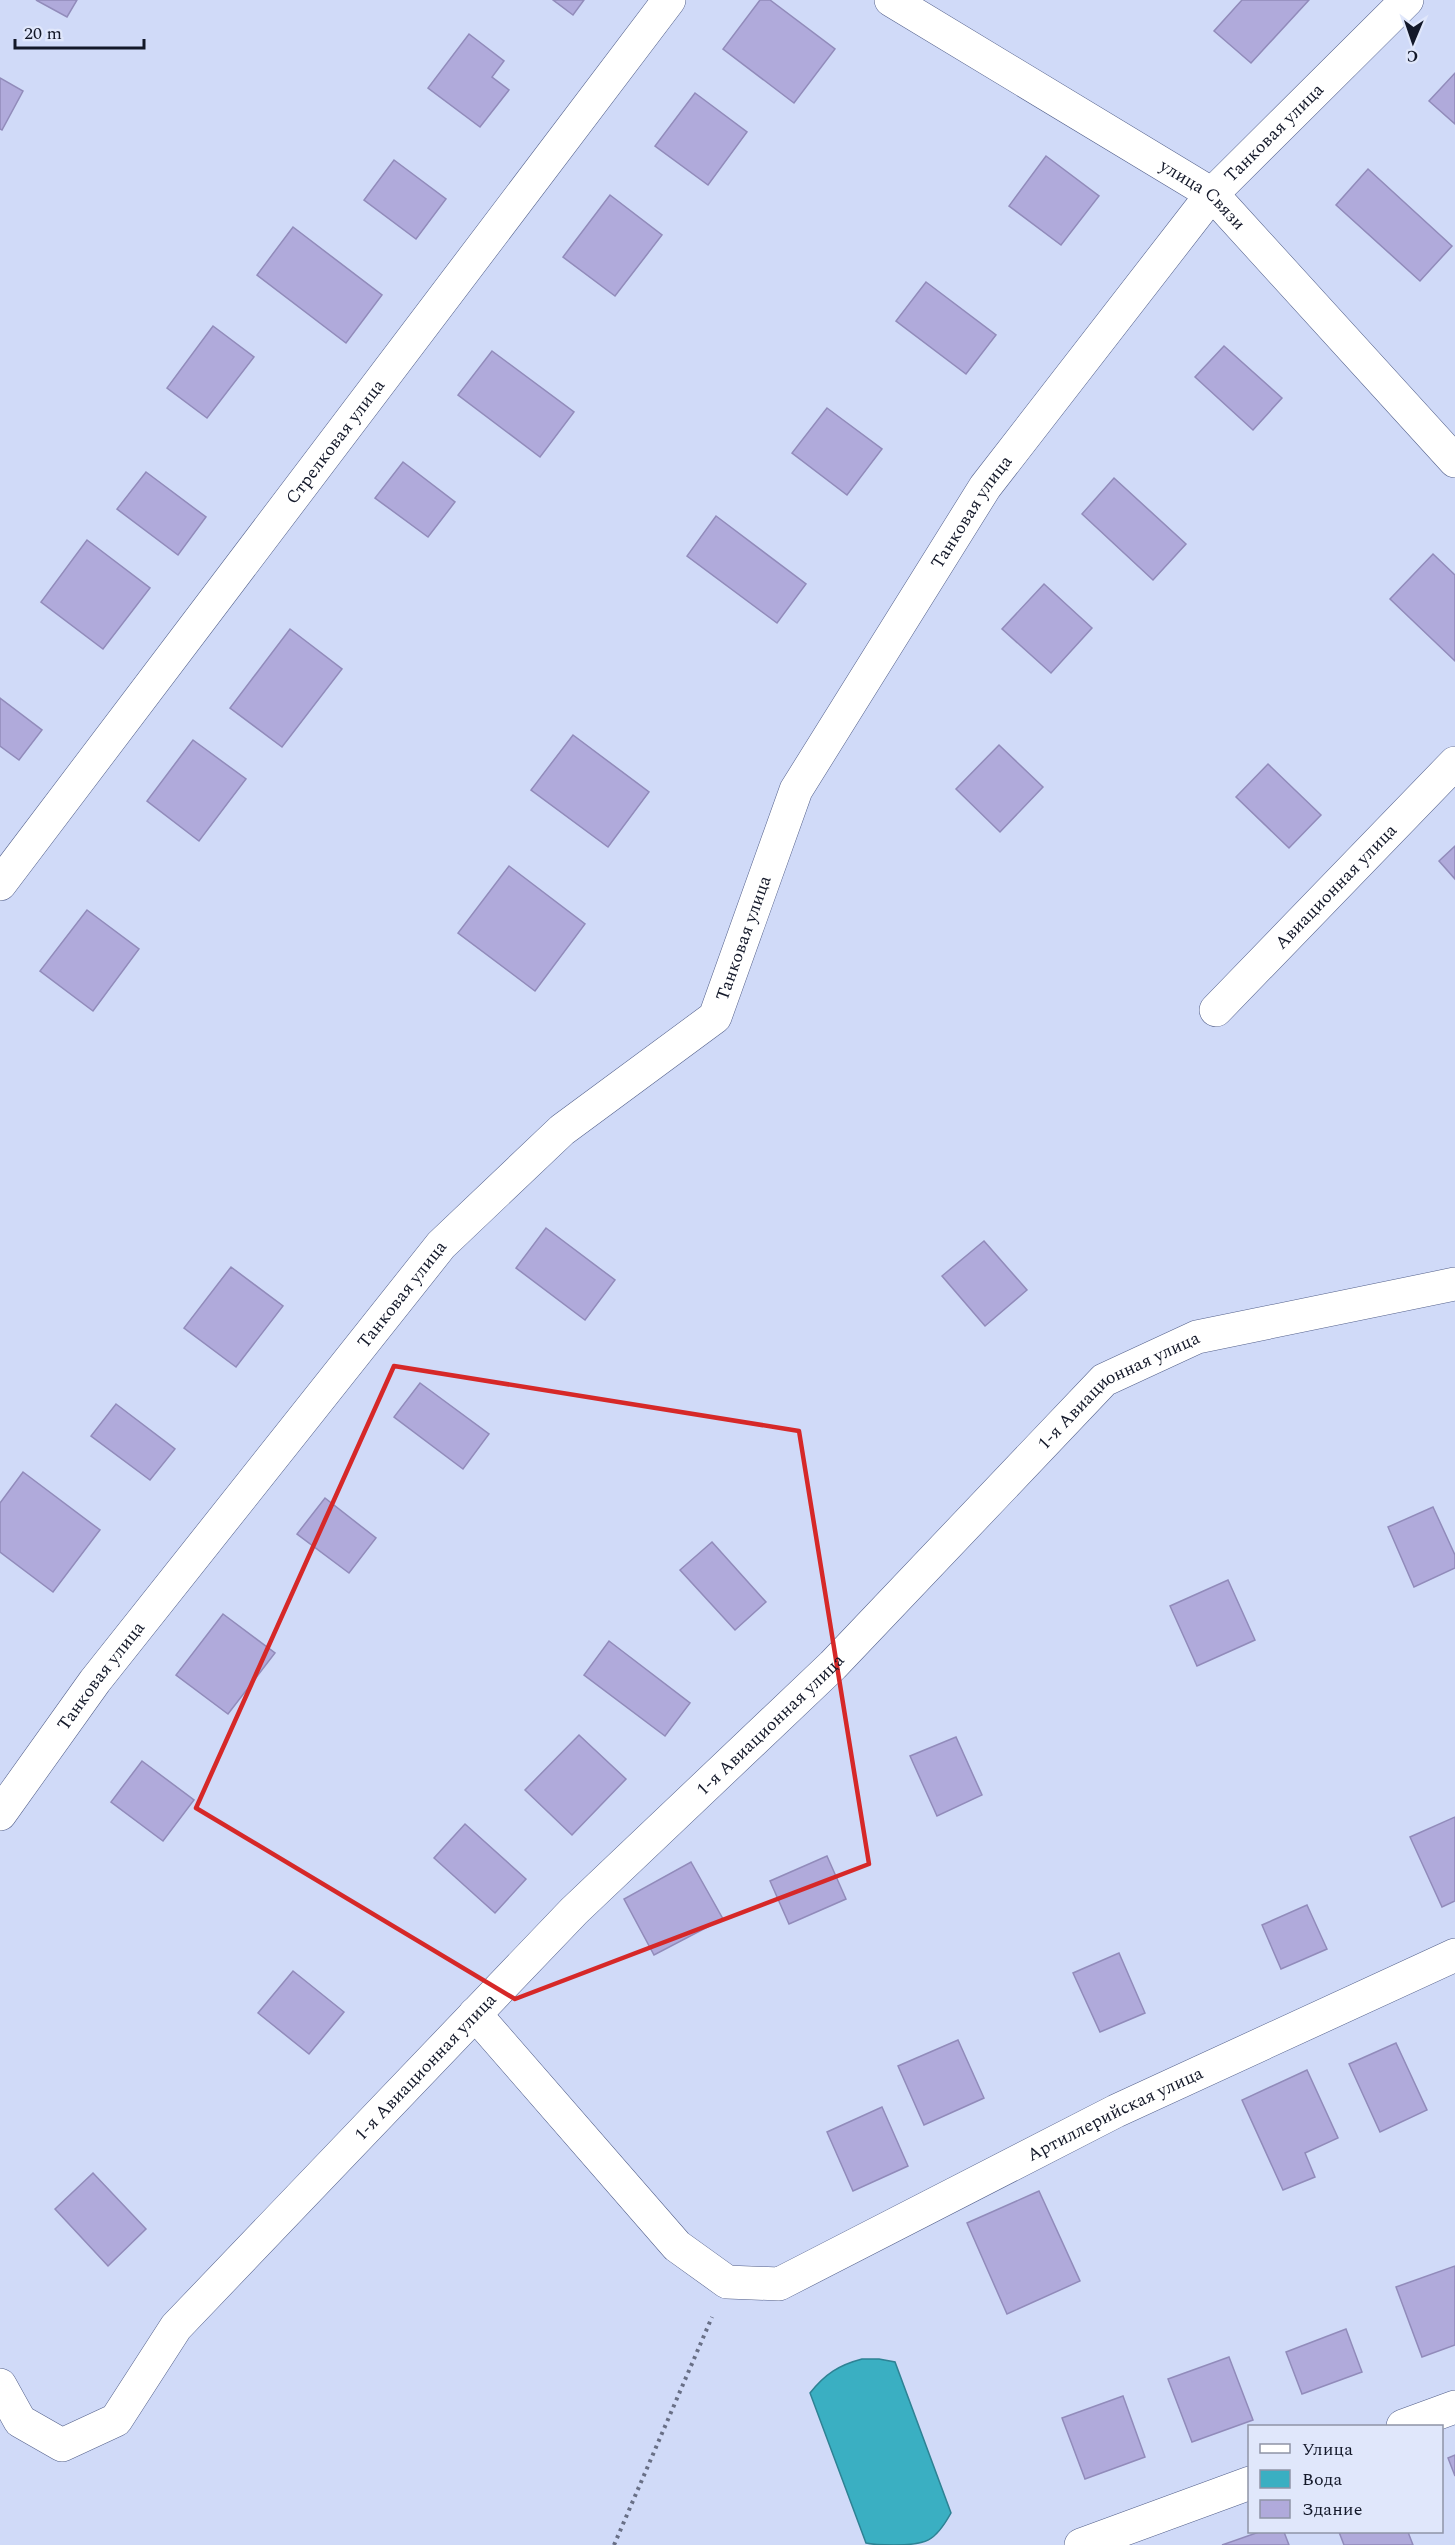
<svg xmlns="http://www.w3.org/2000/svg" width="1455" height="2545" viewBox="0 0 1455 2545" font-family="Spectral,serif">
  <rect width="100%" height="100%" fill="#d0daf8"/>
  <path fill="#3aafc2" stroke="#2e8294" stroke-width="1.5" d="M 862,2359 L 879,2359 L 895,2362 L 951,2513 C 935,2542 926,2545 894,2545 C 885,2545 874,2545 866,2543 L 810,2393 C 825,2374 839,2365 862,2359 Z"/>
  <g fill="#b0aadb" stroke="#918bba" stroke-width="1.5">
    <polygon points="36,0 77,0 67,17"/>
    <polygon points="553,0 584,0 573,15"/>
    <polygon points="760,0 770,0 835,49 794,103 723,49"/>
    <polygon points="1242,0 1309,0 1251,63 1214,31"/>
    <polygon points="469,34 504,61 492,77 509,90 480,127 428,88"/>
    <polygon points="1455,73 1455,124 1429,101"/>
    <polygon points="0,78 23,91 2,130 0,129"/>
    <polygon points="695,93 747,132 708,185 655,146"/>
    <polygon points="1046,156 1099,196 1061,245 1009,206"/>
    <polygon points="394,160 446,199 416,239 364,200"/>
    <polygon points="1368,169 1452,246 1420,281 1336,205"/>
    <polygon points="610,195 662,235 615,296 563,257"/>
    <polygon points="293,227 382,295 346,343 257,275"/>
    <polygon points="926,282 996,335 966,374 896,321"/>
    <polygon points="213,326 254,357 207,418 167,388"/>
    <polygon points="1224,346 1282,398 1253,430 1195,377"/>
    <polygon points="492,351 574,412 540,457 458,395"/>
    <polygon points="827,408 882,449 847,495 792,453"/>
    <polygon points="403,462 455,502 428,537 375,498"/>
    <polygon points="146,472 206,517 178,555 117,509"/>
    <polygon points="1114,478 1186,544 1153,580 1082,514"/>
    <polygon points="716,516 806,584 777,623 687,556"/>
    <polygon points="87,540 150,588 103,649 41,602"/>
    <polygon points="1433,554 1455,575 1455,661 1390,599"/>
    <polygon points="1044,584 1092,628 1051,673 1002,629"/>
    <polygon points="290,629 342,669 282,747 230,708"/>
    <polygon points="0,698 42,730 19,760 0,746"/>
    <polygon points="573,735 649,792 608,847 531,790"/>
    <polygon points="193,740 246,779 199,841 147,801"/>
    <polygon points="999,745 1043,787 1000,832 956,789"/>
    <polygon points="1268,764 1321,815 1289,848 1236,797"/>
    <polygon points="1455,846 1455,879 1439,861"/>
    <polygon points="509,866 585,924 535,991 458,933"/>
    <polygon points="87,910 139,949 93,1011 40,971"/>
    <polygon points="546,1228 615,1280 585,1320 516,1268"/>
    <polygon points="984,1241 1027,1290 985,1326 942,1276"/>
    <polygon points="231,1267 283,1306 236,1367 184,1328"/>
    <polygon points="420,1383 489,1434 463,1469 394,1417"/>
    <polygon points="116,1404 175,1449 150,1480 91,1436"/>
    <polygon points="23,1472 100,1530 53,1592 0,1552 0,1503"/>
    <polygon points="325,1498 376,1538 349,1573 297,1534"/>
    <polygon points="1433,1507 1455,1555 1455,1568 1414,1587 1388,1527"/>
    <polygon points="712,1542 766,1602 735,1630 680,1570"/>
    <polygon points="1228,1580 1255,1640 1197,1666 1170,1606"/>
    <polygon points="223,1614 275,1653 228,1714 176,1675"/>
    <polygon points="609,1641 690,1703 665,1736 584,1675"/>
    <polygon points="579,1735 626,1779 572,1835 525,1790"/>
    <polygon points="956,1737 982,1795 937,1816 910,1756"/>
    <polygon points="142,1761 194,1800 163,1841 111,1802"/>
    <polygon points="1455,1817 1455,1901 1442,1907 1410,1837"/>
    <polygon points="465,1824 526,1879 495,1913 434,1858"/>
    <polygon points="827,1856 846,1899 789,1924 770,1881"/>
    <polygon points="691,1862 723,1919 654,1955 624,1899"/>
    <polygon points="1307,1905 1327,1949 1281,1969 1262,1925"/>
    <polygon points="1119,1953 1145,2013 1100,2032 1073,1973"/>
    <polygon points="293,1971 344,2012 309,2054 258,2013"/>
    <polygon points="958,2040 984,2098 924,2125 898,2066"/>
    <polygon points="1396,2043 1427,2110 1380,2132 1349,2064"/>
    <polygon points="1307,2070 1338,2138 1305,2153 1315,2177 1283,2190 1242,2100"/>
    <polygon points="882,2107 908,2166 853,2191 827,2132"/>
    <polygon points="93,2173 146,2229 108,2266 55,2209"/>
    <polygon points="1039,2191 1080,2281 1007,2314 967,2223"/>
    <polygon points="1455,2266 1455,2345 1422,2357 1396,2287"/>
    <polygon points="1346,2329 1362,2372 1302,2394 1286,2352"/>
    <polygon points="1229,2357 1253,2420 1192,2442 1168,2379"/>
    <polygon points="1123,2396 1145,2457 1085,2479 1062,2418"/>
    <polygon points="1455,2455 1455,2476 1448,2458"/>
    <polygon points="1259,2532 1284,2532 1289,2545 1222,2545"/>
    <polygon points="1339,2532 1408,2532 1413,2545 1344,2545"/>
  </g>
  <g fill="none" stroke-linecap="round" stroke-linejoin="round">
    <defs>
      <g id="street">
        <path id="s1" d="M 891,0 L 1212,194 L 1455,461"/>
        <path id="s2" d="M 0,884 L 669,0"/>
        <path id="s3" d="M 1216,1010 L 1455,763"/>
        <path id="s4" d="M 0,1814 L 95,1681 L 441,1245 L 562,1130 L 715,1017 L 796,790 L 985,487 L 1212,194 L 1407,0"/>
        <path id="s5" d="M 475,2014 L 677,2246 L 727,2282 L 779,2284 L 1116,2111 L 1455,1955"/>
        <path id="s6" d="M 0,2385 L 20,2421 L 62,2445 L 116,2420 L 176,2327 L 574,1911 L 833,1665 L 1104,1380 L 1197,1337 L 1455,1284"/>
        <polyline points="1403,2426 1455,2407"/>
        <polyline points="1081,2545 1250,2483"/>
      </g>
    </defs>
    <use href="#street" stroke="#525f8a" stroke-width="34"/>
    <polyline stroke="#686f86" stroke-width="4" stroke-dasharray="3 4.5" stroke-linecap="butt" points="614,2545 712,2317"/>
    <use href="#street" stroke="#fff" stroke-width="33"/>
  </g>
  <path fill="none" stroke="#d62828" stroke-width="4.5" stroke-linejoin="round" d="M 394,1366 L 799,1431 L 869,1864 L 515,1999 L 196,1808 Z"/>
  <g text-anchor="middle" dominant-baseline="central" stroke-width="5" stroke-linejoin="round" paint-order="stroke">
    <g font-size="18" fill="#131829" stroke="#e0e7fb">
      <text stroke="none"><textPath href="#s4" startOffset="2133">Танковая улица</textPath></text>
      <text stroke="none"><textPath href="#s1" startOffset="368">улица Связи</textPath></text>
      <text stroke="none"><textPath href="#s2" startOffset="555">Стрелковая улица</textPath></text>
      <text stroke="none"><textPath href="#s4" startOffset="1647">Танковая улица</textPath></text>
      <text stroke="none"><textPath href="#s3" startOffset="172">Авиационная улица</textPath></text>
      <text stroke="none"><textPath href="#s4" startOffset="1161">Танковая улица</textPath></text>
      <text stroke="none"><textPath href="#s4" startOffset="657">Танковая улица</textPath></text>
      <text stroke="none"><textPath href="#s6" startOffset="1592">1-я Авиационная улица</textPath></text>
      <text stroke="none"><textPath href="#s4" startOffset="171">Танковая улица</textPath></text>
      <text stroke="none"><textPath href="#s6" startOffset="1106">1-я Авиационная улица</textPath></text>
      <text stroke="none"><textPath href="#s6" startOffset="620">1-я Авиационная улица</textPath></text>
      <text stroke="none"><textPath href="#s5" startOffset="798">Артиллерийская улица</textPath></text>
    </g>
  </g>
  <rect x="1248" y="2425" width="195" height="108" fill="#e0e7fb" stroke="#8e94a7" stroke-width="1.5"/>
  <rect x="1260" y="2444" width="30" height="9" fill="#ffffff" stroke="#8e94a7" stroke-width="1.5"/>
  <text x="1302" y="2455" font-size="18" fill="#131829">Улица</text>
  <rect x="1260" y="2470" width="30" height="18" fill="#3aafc2" stroke="#8e94a7" stroke-width="1.5"/>
  <text x="1302" y="2485" font-size="18" fill="#131829">Вода</text>
  <rect x="1260" y="2500" width="30" height="18" fill="#b0aadb" stroke="#8e94a7" stroke-width="1.5"/>
  <text x="1302" y="2515" font-size="18" fill="#131829">Здание</text>
  <g transform="translate(1413 42) rotate(182)" stroke="#e0e7fb" stroke-width="4.5" paint-order="stroke">
  <path d="M0-4.5L10 22L0 15L-10 22Z" fill="#131829"/>
  <text y="-9" font-size="16" font-weight="bold" text-anchor="middle" fill="#131829">С</text>
  </g>
  <path d="M15 39v9h129v-9" fill="none" stroke="#131829" stroke-width="3"/>
  <text x="24" y="39" font-size="18" fill="#131829" stroke="#e0e7fb" stroke-width="4.5" paint-order="stroke">20 m</text>
</svg>
